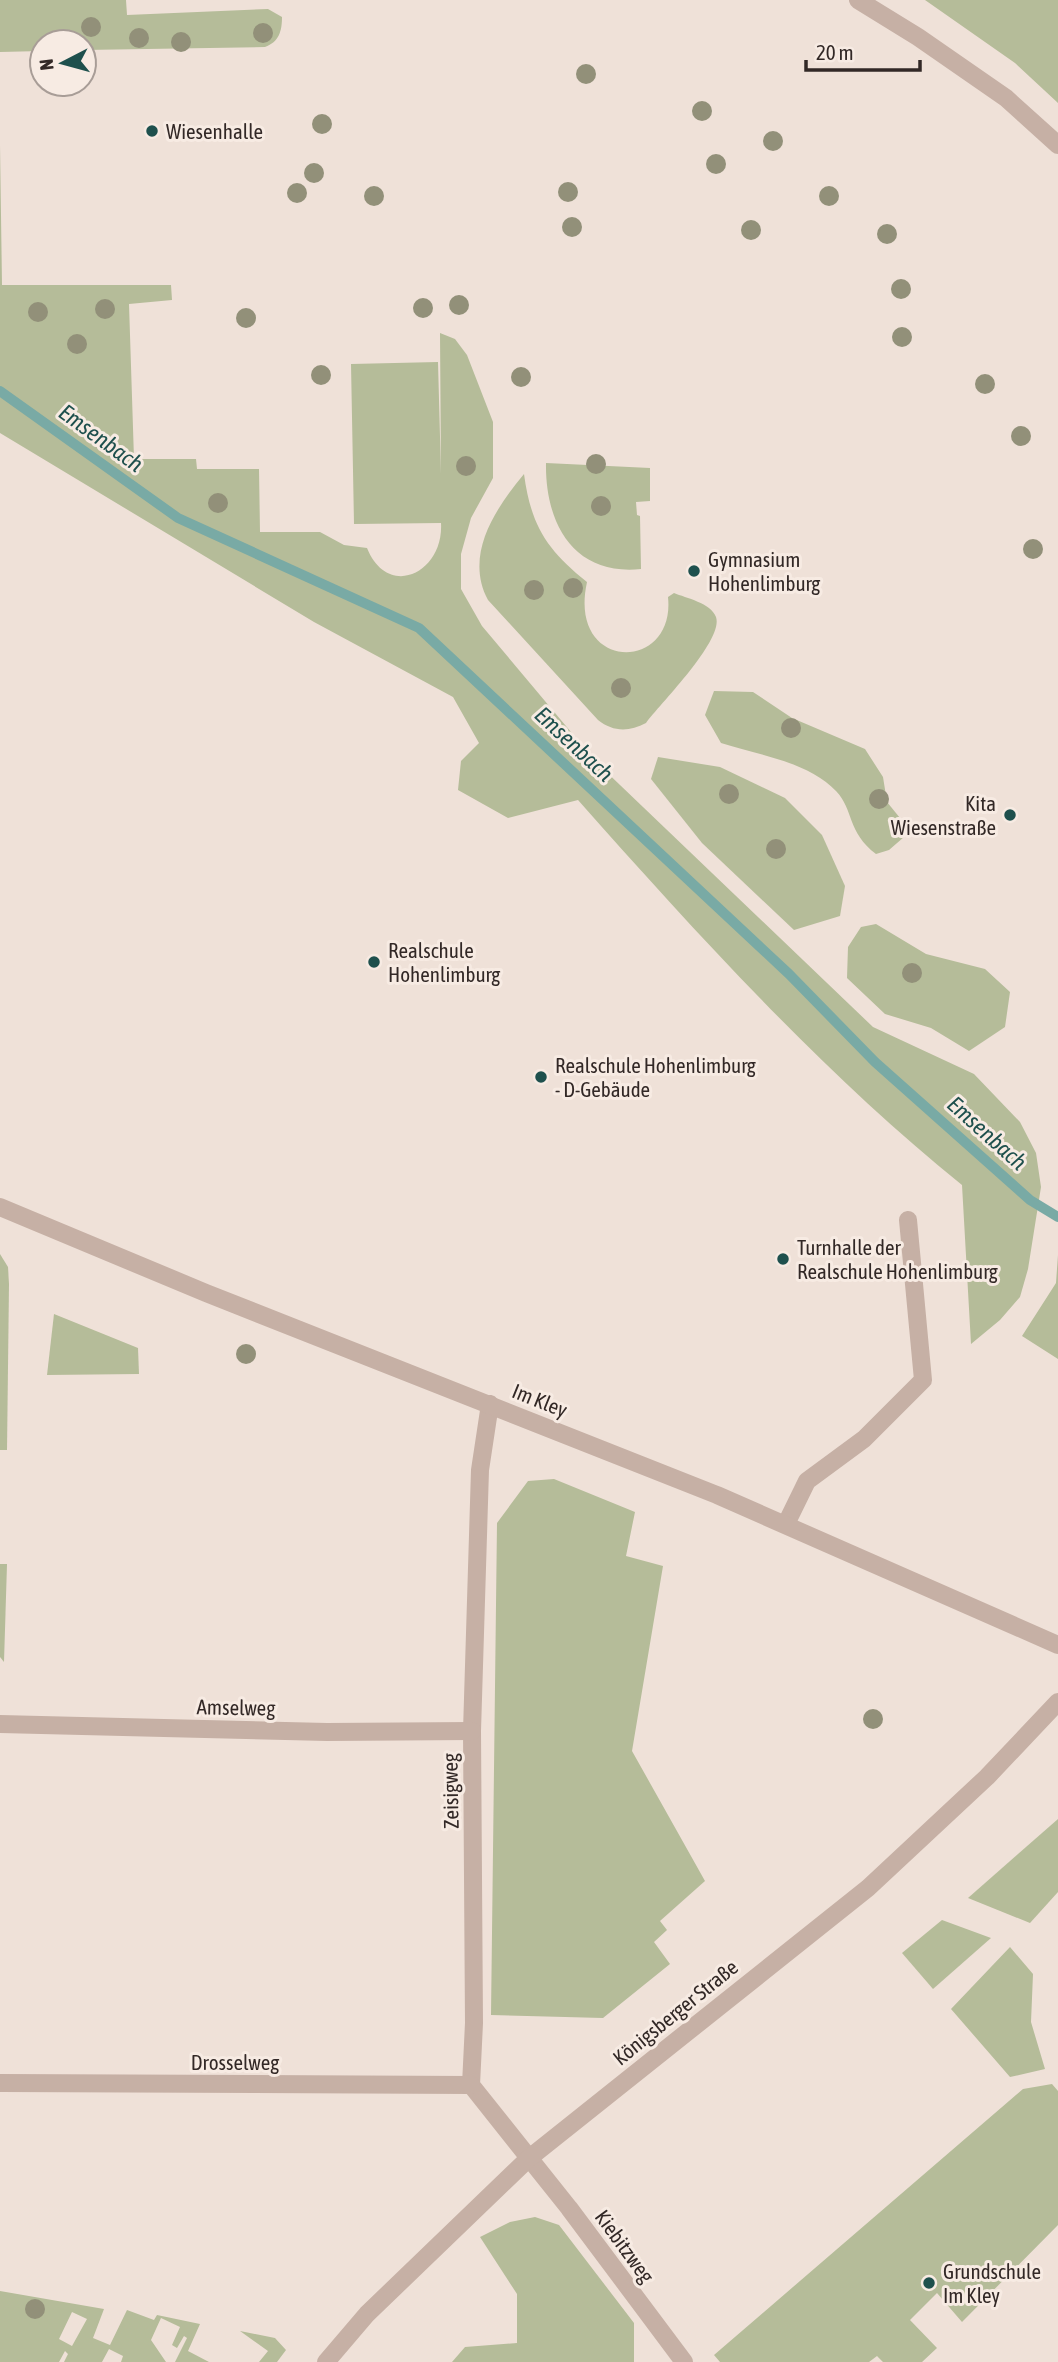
<svg xmlns="http://www.w3.org/2000/svg" width="1058" height="2362" viewBox="0 0 1058 2362" font-family="'Asap Condensed',sans-serif">
  <rect width="100%" height="100%" fill="#efe1d8"/>
  <g fill="#b5bc99" fill-rule="evenodd">
    <path d="M 0,0 L 126,0 L 127,15 L 268,9 L 282,17 C 282,31 279,42 265,47 L 84,50 L 84,42 L 42,42 L 42,51 L 0,52 Z"/>
    <polygon points="925,0 1058,0 1058,103 1015,63"/>
    <path d="M 0,145 L 2,285 L 171,285 L 172,300 L 129,304 L 134,459 L 196,459 L 197,469 L 259,469 L 260,532 L 320,532 L 344,545 L 367,548 C 388,600 444,573 441,523 L 354,524 L 351,364 L 438,362 L 441,474 L 440,333 L 455,339 L 467,355 L 493,422 L 493,478 L 471,518 L 461,554 L 461,589 L 482,626 L 597,763 L 873,1027 L 974,1074 L 1020,1122 L 1036,1153 L 1041,1187 L 1028,1269 L 1020,1297 L 1000,1320 L 971,1344 L 962,1185 C 822,1072 697,934 578,800 L 508,818 L 458,790 L 461,761 L 479,743 L 453,697 L 314,622 L 0,433 Z"/>
    <path d="M 546,463 L 650,468 L 650,501 L 636,502 L 637,515 L 640,516 L 641,569 C 574,576 545,524 546,463 Z"/>
    <path d="M 524,474 C 531,526 547,550 587,582 C 567,673 676,673 668,597 L 674,593 C 686,598 711,603 716,617 C 724,640 661,703 646,723 C 629,732 613,732 598,720 L 488,600 C 464,555 495,509 524,474 Z"/>
    <path d="M 714,691 L 753,692 L 792,718 L 865,749 L 883,777 L 887,802 L 900,818 L 904,837 L 889,850 L 876,854 C 847,832 854,810 836,791 C 809,762 758,755 721,743 L 705,715 Z"/>
    <polygon points="658,757 720,767 785,798 822,835 845,886 840,916 794,930 702,843 651,779"/>
    <polygon points="876,924 926,954 985,969 1010,992 1005,1027 969,1051 931,1028 885,1014 847,978 848,947 861,927"/>
    <polygon points="0,1254 8,1267 9,1284 7,1450 0,1450"/>
    <polygon points="1058,1255 1058,1359 1022,1336 1056,1283"/>
    <polygon points="54,1314 138,1348 139,1374 47,1375"/>
    <polygon points="554,1479 635,1512 626,1556 663,1566 632,1751 705,1881 660,1921 667,1930 654,1942 670,1964 603,2018 491,2015 497,1523 528,1481"/>
    <polygon points="0,1564 7,1564 4,1662 0,1657"/>
    <polygon points="1058,1819 1058,1892 1030,1923 968,1898"/>
    <polygon points="942,1920 991,1938 933,1989 902,1953"/>
    <polygon points="1010,1947 1033,1974 1031,2022 1045,2069 1010,2077 951,2009"/>
    <polygon points="1052,2084 1058,2091 1058,2225 962,2322 937,2293 910,2320 937,2348 922,2362 883,2362 877,2356 869,2362 720,2362 714,2355 1023,2089"/>
    <polygon points="535,2217 559,2225 634,2323 634,2362 452,2362 465,2347 517,2343 517,2294 480,2237 510,2222"/>
    <path d="M 0,2291 L 104,2309 L 93,2338 L 110,2345 L 127,2310 L 154,2320 L 157,2315 L 200,2324 L 188,2351 L 209,2362 L 175,2362 L 187,2338 L 184,2336 L 177,2348 L 172,2345 L 180,2327 L 161,2318 L 151,2340 L 166,2362 L 121,2362 L 123,2356 L 109,2349 L 102,2362 L 64,2362 L 68,2354 L 65,2351 L 59,2362 L 0,2362 ZM 72,2312 L 87,2319 L 72,2346 L 59,2339 Z"/>
    <polygon points="240,2331 275,2338 286,2350 277,2362 259,2362 268,2351"/>
  </g>
  <g fill="none" stroke-linecap="round" stroke-linejoin="round">
    <polyline stroke="#79aaa5" stroke-width="10" points="0,391 178,518 419,628 789,974 875,1062 1030,1200 1058,1217"/>
    <polyline stroke="#c6b0a5" stroke-width="18" points="786,1524 807,1481 864,1439 923,1380 908,1220"/>
    <g stroke="#c6b0a5" stroke-width="18">
      <polyline points="858,0 918,37 1006,98 1058,145"/>
      <polyline points="490,1404 480,1470 472,1731 474,2023 471,2085 569,2208 684,2362"/>
      <polyline points="0,1724 327,1732 472,1731"/>
      <polyline points="0,2083 471,2085"/>
      <polyline points="326,2362 367,2314 528,2159 868,1888 987,1777 1058,1702"/>
    </g>
    <polyline stroke="#c6b0a5" stroke-width="18" points="0,1207 206,1293 717,1495 1058,1645"/>
  </g>
  <g fill="#929079">
    <circle cx="91" cy="27" r="10"/>
    <circle cx="263" cy="33" r="10"/>
    <circle cx="139" cy="38" r="10"/>
    <circle cx="181" cy="42" r="10"/>
    <circle cx="586" cy="74" r="10"/>
    <circle cx="702" cy="111" r="10"/>
    <circle cx="322" cy="124" r="10"/>
    <circle cx="773" cy="141" r="10"/>
    <circle cx="716" cy="164" r="10"/>
    <circle cx="314" cy="173" r="10"/>
    <circle cx="568" cy="192" r="10"/>
    <circle cx="297" cy="193" r="10"/>
    <circle cx="374" cy="196" r="10"/>
    <circle cx="829" cy="196" r="10"/>
    <circle cx="572" cy="227" r="10"/>
    <circle cx="751" cy="230" r="10"/>
    <circle cx="887" cy="234" r="10"/>
    <circle cx="901" cy="289" r="10"/>
    <circle cx="459" cy="305" r="10"/>
    <circle cx="423" cy="308" r="10"/>
    <circle cx="105" cy="309" r="10"/>
    <circle cx="38" cy="312" r="10"/>
    <circle cx="246" cy="318" r="10"/>
    <circle cx="902" cy="337" r="10"/>
    <circle cx="77" cy="344" r="10"/>
    <circle cx="321" cy="375" r="10"/>
    <circle cx="521" cy="377" r="10"/>
    <circle cx="985" cy="384" r="10"/>
    <circle cx="1021" cy="436" r="10"/>
    <circle cx="596" cy="464" r="10"/>
    <circle cx="466" cy="466" r="10"/>
    <circle cx="218" cy="503" r="10"/>
    <circle cx="601" cy="506" r="10"/>
    <circle cx="1033" cy="549" r="10"/>
    <circle cx="573" cy="588" r="10"/>
    <circle cx="534" cy="590" r="10"/>
    <circle cx="621" cy="688" r="10"/>
    <circle cx="791" cy="728" r="10"/>
    <circle cx="729" cy="794" r="10"/>
    <circle cx="879" cy="799" r="10"/>
    <circle cx="776" cy="849" r="10"/>
    <circle cx="912" cy="973" r="10"/>
    <circle cx="246" cy="1354" r="10"/>
    <circle cx="873" cy="1719" r="10"/>
    <circle cx="35" cy="2309" r="10"/>
  </g>
  <g fill="#1e504d" stroke="#f7ebe3" stroke-width="2.5">
    <circle cx="152" cy="131" r="7"/>
    <circle cx="694" cy="571" r="7"/>
    <circle cx="1010" cy="815" r="7"/>
    <circle cx="374" cy="962" r="7"/>
    <circle cx="541" cy="1077" r="7"/>
    <circle cx="783" cy="1259" r="7"/>
    <circle cx="929" cy="2283" r="7"/>
  </g>
  <g text-anchor="middle" dominant-baseline="central" stroke-width="6" stroke-linejoin="round" paint-order="stroke">
    <g font-size="21" fill="#322826" stroke="#f7ebe3" text-anchor="start">
      <text x="166" y="131">Wiesenhalle</text>
      <text x="708" y="559">Gymnasium<tspan x="708" dy="24">Hohenlimburg</tspan></text>
      <text x="996" y="803" text-anchor="end">Kita<tspan x="996" dy="24">Wiesenstraße</tspan></text>
      <text x="388" y="950">Realschule<tspan x="388" dy="24">Hohenlimburg</tspan></text>
      <text x="555" y="1065">Realschule Hohenlimburg<tspan x="555" dy="24">- D-Gebäude</tspan></text>
      <text x="797" y="1247">Turnhalle der<tspan x="797" dy="24">Realschule Hohenlimburg</tspan></text>
      <text x="943" y="2271">Grundschule<tspan x="943" dy="24">Im Kley</tspan></text>
    </g>
    <g font-size="21" fill="#322826" stroke="#f7ebe3">
      <text transform="translate(540 1400) rotate(22)">Im Kley</text>
      <text transform="translate(236 1707) rotate(1)">Amselweg</text>
      <text transform="translate(450 1791) rotate(-91)">Zeisigweg</text>
      <text transform="translate(675 2012) rotate(-39)">Königsberger Straße</text>
      <text x="235" y="2062">Drosselweg</text>
      <text transform="translate(625 2246) rotate(54)">Kiebitzweg</text>
    </g>
    <g font-size="23" font-style="italic" fill="#1e504d" stroke="#f7ebe3">
      <text transform="translate(101 438) rotate(36)">Emsenbach</text>
      <text transform="translate(574 744) rotate(43)">Emsenbach</text>
      <text transform="translate(987 1133) rotate(42)">Emsenbach</text>
    </g>
  </g>
  <g transform="translate(63 63) rotate(264)"><circle r="33" fill="#f7ebe3" stroke="#a89d97" stroke-width="2"/>
  <path d="M0-5L12 26L0 18L-12 26Z" fill="#1e504d"/>
  <text y="-10" font-size="19" font-weight="bold" text-anchor="middle" fill="#322826">N</text>
  </g>
  <path d="M806 60v10h114v-10" fill="none" stroke="#322826" stroke-width="3.5"/>
  <text x="816" y="60" font-size="21" fill="#322826" stroke="#f7ebe3" stroke-width="5" paint-order="stroke">20 m</text>
</svg>
